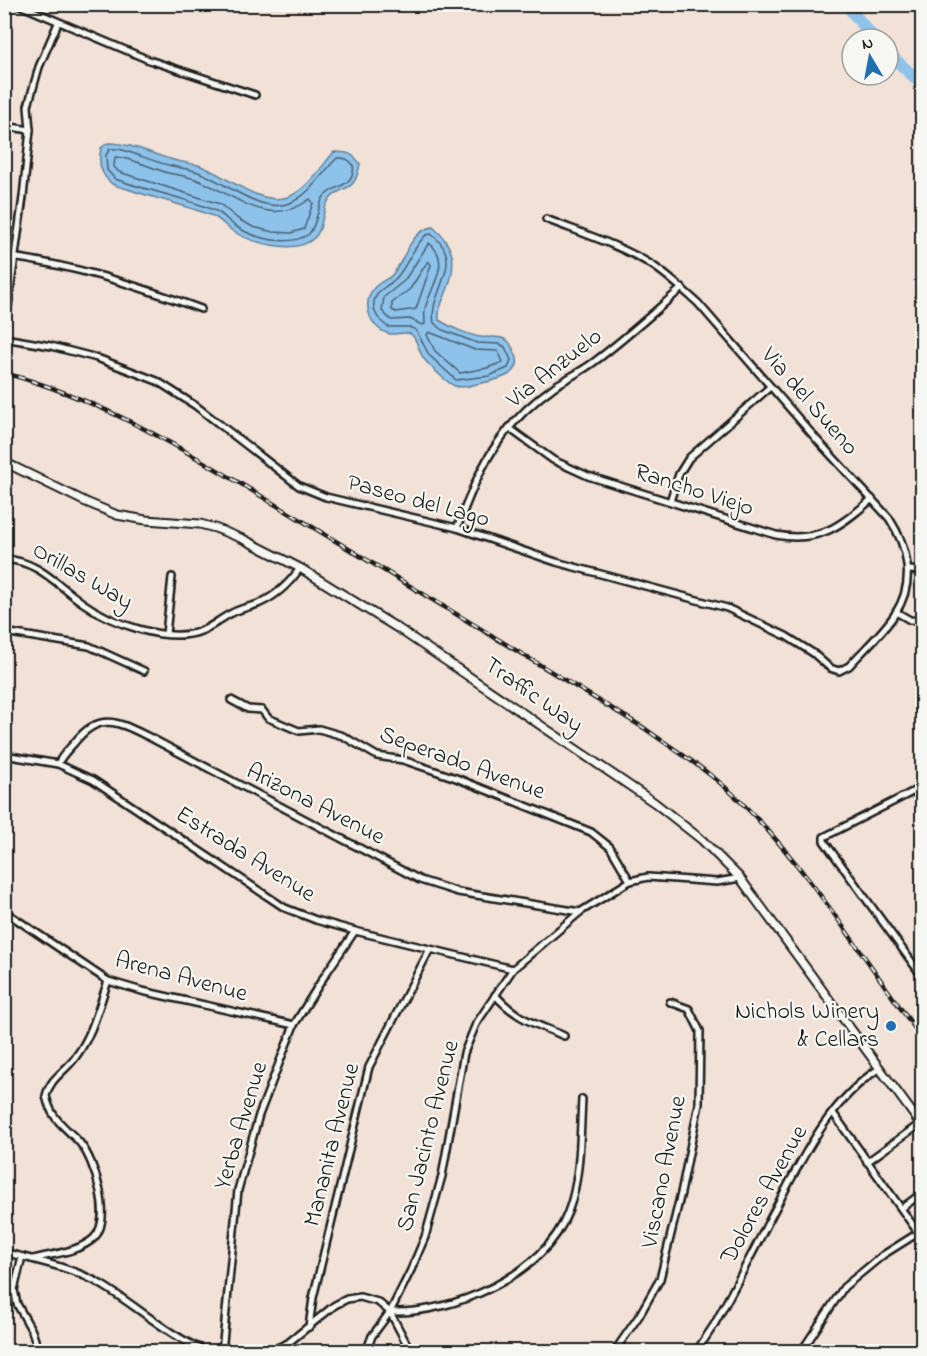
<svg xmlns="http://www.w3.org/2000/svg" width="927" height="1356" viewBox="0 0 927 1356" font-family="'Indie Flower',sans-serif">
  <rect width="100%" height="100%" fill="#f1e1d7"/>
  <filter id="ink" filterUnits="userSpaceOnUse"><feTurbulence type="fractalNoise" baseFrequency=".0167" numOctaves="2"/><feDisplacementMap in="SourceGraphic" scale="12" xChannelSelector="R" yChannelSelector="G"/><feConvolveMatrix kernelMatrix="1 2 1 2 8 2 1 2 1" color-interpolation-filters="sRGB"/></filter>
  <g filter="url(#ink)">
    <g fill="#8dc2eb" stroke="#608098" stroke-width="1.5">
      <path d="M 108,143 C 129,143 150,153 170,159 C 179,162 189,163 198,165 C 224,173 259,207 288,197 C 307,190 321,167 334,152 C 347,152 353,153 360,164 C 354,196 344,182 329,200 C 321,210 324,229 314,238 C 296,256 249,242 231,230 C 225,226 220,219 213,216 C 180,203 145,196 112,184 C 100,174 98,163 101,148 Z"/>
      <path d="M 433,227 C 456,247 457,265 446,293 C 442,302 438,310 439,320 C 450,327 468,335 481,337 C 490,338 501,335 508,341 C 511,344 513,349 515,353 C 526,374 497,380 482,383 C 474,384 463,389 455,386 C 448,384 429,365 424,359 C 419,353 418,341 412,335 C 407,330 396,335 390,334 C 370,330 360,302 375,287 C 379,283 385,280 390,277 C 406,262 408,231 433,227 Z"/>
    </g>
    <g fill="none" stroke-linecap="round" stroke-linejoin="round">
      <g stroke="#495e6f" stroke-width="1.5">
        <path d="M 110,149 L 119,149 C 137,154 154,162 172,166 C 180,168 188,169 195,171 C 223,179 259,215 290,203 C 310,195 322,173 337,158 C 351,157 358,166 350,179 C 344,188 329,188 323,198 C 317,209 317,224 309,234 C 288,248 254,238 235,226 C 228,221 223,214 216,211 C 184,197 148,191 115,179 L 107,170 L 106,155 Z"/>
        <path d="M 115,157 C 132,158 151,168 168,173 C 177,175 186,176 195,179 C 234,193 268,231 310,199 L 313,203 L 304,229 L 291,233 L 273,232 L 253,227 L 238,219 L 220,204 L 119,172 L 114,167 Z"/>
        <path d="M 426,235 L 431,234 C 469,263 427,291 434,323 L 443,330 L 477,343 L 500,344 L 505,347 L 511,360 L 508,368 L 489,376 L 456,380 L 429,355 L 416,330 L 409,327 L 388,327 C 376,319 368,305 379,292 C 384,286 392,284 397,277 C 408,264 413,247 426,235 Z"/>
        <path d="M 429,243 C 453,262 430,287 425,309 C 424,314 425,319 425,324 L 422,325 L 410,319 L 391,320 L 382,311 L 384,297 L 404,281 Z"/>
        <polygon points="428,261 431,265 416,309 396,312 392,310 392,303 410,289"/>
        <polygon points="429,332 475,350 498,351 503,362 487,368 460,373 435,351 427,335"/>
      </g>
      <g stroke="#8dc2eb" stroke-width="12">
        <polyline points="847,4 852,12 875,39"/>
        <polyline points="888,53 922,84"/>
      </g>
      <defs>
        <g id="minor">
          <polyline points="17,4 149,60 255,95"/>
          <polyline points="4,126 30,130"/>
          <path d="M 4,256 C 74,265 135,285 201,309"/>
          <polyline points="4,336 23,197 30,130 28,106 39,67 58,23"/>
          <path d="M 4,338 L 51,346 L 97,358 L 157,381 L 196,406 L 299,486 L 326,497 L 457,528 L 556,562 L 727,608 L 786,636 L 813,653 L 830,668 L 839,671 L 849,666 C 864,649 883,633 895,614 C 916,582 908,547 889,518 L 818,441 L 698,303 C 683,290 669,276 652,265 C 620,245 581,233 546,219"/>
          <path d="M 509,428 L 553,460 L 588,476 L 776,535 C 819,543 841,526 872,499"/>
          <polyline points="670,501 679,474 689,458 770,387"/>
          <path d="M 457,528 C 469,497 480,467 499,441 C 514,420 534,401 555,386 C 568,378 582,371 594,362 C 625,339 653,313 682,288"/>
          <path d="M 4,559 C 39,561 57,585 83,603 C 111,623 167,644 201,631 C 212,627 221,618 232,613 C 241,608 250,607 258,604 C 276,596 290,583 300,568"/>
          <polyline points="909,570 922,571"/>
          <polyline points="896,612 910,620 922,621"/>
          <polyline points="4,632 89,646 144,671"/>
          <polyline points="166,634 172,577"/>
          <polyline points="231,700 248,709 262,710 268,718 299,731 319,729 343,736 377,756 403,760 456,778 591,832 610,847 630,881"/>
          <polyline points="4,755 58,764 93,780 285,908 316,920 355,931 513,969"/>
          <path d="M 58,764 C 61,756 69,749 75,742 C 101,709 122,724 153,739 L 420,880 L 458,892 L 580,912"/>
          <polyline points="922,787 824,837 824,841 922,976"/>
          <polyline points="4,911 108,981 142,991 294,1025"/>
          <path d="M 495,995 C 518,1020 534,1023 564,1036"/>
          <polyline points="833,1113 922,1238"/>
          <polyline points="867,1162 921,1123"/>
          <polyline points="902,1208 922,1193"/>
          <path d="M 4,1252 C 37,1261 72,1267 102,1285 C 137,1306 170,1337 208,1352"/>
          <polyline points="22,1257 14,1290 17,1304 32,1331 39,1352"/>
          <path d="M 33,1259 C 52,1254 79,1252 94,1238 C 113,1219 95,1161 80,1143 C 64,1125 52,1121 46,1096 C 50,1077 68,1070 77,1055 C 93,1033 99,1006 108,981"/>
          <path d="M 390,1312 C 453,1314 545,1275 568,1212 C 581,1179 580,1134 582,1099"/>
          <polyline points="309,1327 313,1298 369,1067 430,949"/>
          <polyline points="222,1352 238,1190 259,1115 294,1025 325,975 355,931"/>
          <polyline points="268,1352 288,1343 335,1305 347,1299 360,1297 378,1302 390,1312 411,1352"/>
          <polyline points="366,1352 372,1336 390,1312 411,1270 425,1237 442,1176 464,1053 476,1024 513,969 580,912 630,881 648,877 717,882 740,878"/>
          <polyline points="614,1352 639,1316 660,1279 681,1193 699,1104 700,1031 689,1009 670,1002"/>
          <path d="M 696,1352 L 714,1325 C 734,1289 753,1252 772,1215 C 800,1163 828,1101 880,1068"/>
          <polyline points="801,1352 844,1287 883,1255 918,1233"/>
          <polyline points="922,1352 922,1351"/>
        </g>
        <polyline id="tertiary" points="4,462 86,502 117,515 146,520 200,524 215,528 243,539 300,568 399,629 655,803 702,840 740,878 922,1126"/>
      </defs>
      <use href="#minor" stroke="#1c1c1c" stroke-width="10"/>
      <use href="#tertiary" stroke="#1c1c1c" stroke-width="11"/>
      <use href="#minor" stroke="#f6f6f2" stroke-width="5"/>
      <use href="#tertiary" stroke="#f6f6f2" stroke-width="7"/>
      <defs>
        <path id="rail" d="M 4,373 C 111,401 202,461 296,517 C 412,587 528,657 644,728 C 676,751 711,772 739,800 C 810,870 863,958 922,1038"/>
      </defs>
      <use href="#rail" stroke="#1c1c1c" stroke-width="4.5"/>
      <use href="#rail" stroke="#f6f6f2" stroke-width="2" stroke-dasharray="7" stroke-linecap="butt"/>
    </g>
  </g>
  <circle fill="#1f6fb2" stroke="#f6f6f2" stroke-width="2" cx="891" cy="1026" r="6"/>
  <g text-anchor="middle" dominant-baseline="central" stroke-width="4.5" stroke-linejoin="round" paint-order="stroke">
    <g font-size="24" fill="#1c1c1c" stroke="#f6f6f2">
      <text transform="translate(555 369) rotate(-38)">Via Anzuelo</text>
      <text transform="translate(809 402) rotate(49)">Via del Sueno</text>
      <text transform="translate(694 491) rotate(18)">Rancho Viejo</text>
      <text transform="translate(418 502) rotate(15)">Paseo del Lago</text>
      <text transform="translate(82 577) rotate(30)">Orillas Way</text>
      <text transform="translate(533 696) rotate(35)">Traffic Way</text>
      <text transform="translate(462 764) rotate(20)">Seperado Avenue</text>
      <text transform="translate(315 805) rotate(27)">Arizona Avenue</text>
      <text transform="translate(245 855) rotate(32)">Estrada Avenue</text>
      <text transform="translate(181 978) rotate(15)">Arena Avenue</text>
      <text transform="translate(242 1126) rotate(-73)">Yerba Avenue</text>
      <text transform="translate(429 1136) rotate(-76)">San Jacinto Avenue</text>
      <text transform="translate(333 1145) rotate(-76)">Mananita Avenue</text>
      <text transform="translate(665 1172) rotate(-79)">Viscano Avenue</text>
      <text transform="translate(765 1195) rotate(-61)">Dolores Avenue</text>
    </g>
    <g font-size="24" fill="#1c1c1c" stroke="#f6f6f2" text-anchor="end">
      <text x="879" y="1012">Nichols Winery<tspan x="879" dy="28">&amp; Cellars</tspan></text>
    </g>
  </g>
  <rect width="927" height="1356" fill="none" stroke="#f6f6f2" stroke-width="24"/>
  <rect x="12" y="12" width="903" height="1332" fill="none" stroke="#1c1c1c" stroke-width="2" filter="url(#ink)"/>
  <g transform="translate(870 57) rotate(350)"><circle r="28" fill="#f6f6f2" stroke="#9f9f9c" stroke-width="1.5"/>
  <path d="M0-4.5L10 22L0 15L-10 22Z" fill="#1f6fb2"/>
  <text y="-9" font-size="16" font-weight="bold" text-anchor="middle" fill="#1c1c1c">N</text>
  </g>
</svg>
